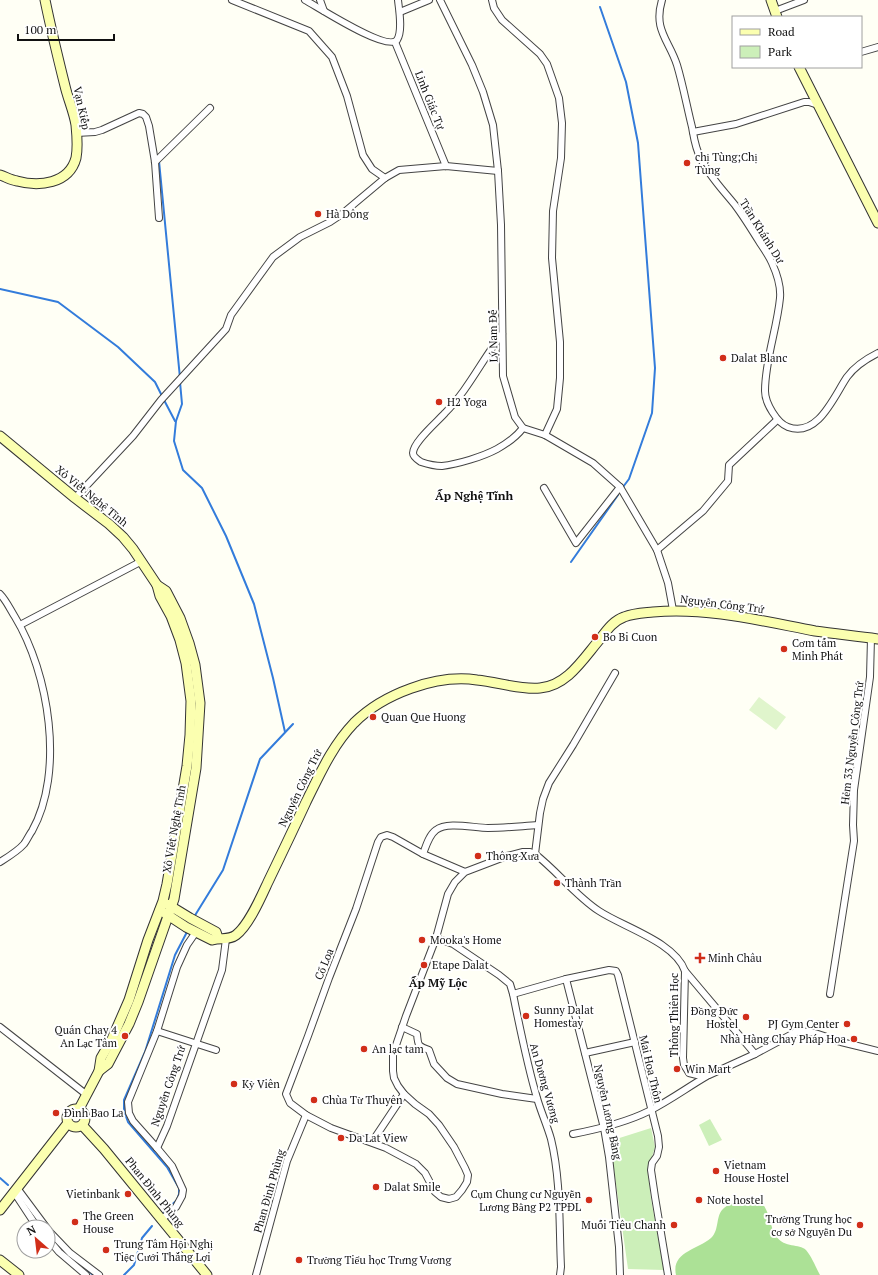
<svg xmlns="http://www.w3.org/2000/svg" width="878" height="1275" viewBox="0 0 878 1275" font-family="'PT Serif',serif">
  <rect width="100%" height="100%" fill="#fffff5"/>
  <g fill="#ccefb9">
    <polygon points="710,1119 722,1140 709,1146 699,1125"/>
    <polygon points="651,1128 655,1147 648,1170 651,1199 664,1270 628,1269 610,1141"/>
  </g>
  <path fill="#ace196" d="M 747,1198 C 751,1198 756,1198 759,1200 C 770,1209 769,1225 776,1236 C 785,1249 799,1243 806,1250 C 812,1257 816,1268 820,1275 L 676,1275 C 671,1252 697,1250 711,1238 C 720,1230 715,1215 724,1208 C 730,1203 739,1200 747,1198 Z"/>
  <polygon fill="#e0f5cc" points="759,697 786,717 776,730 749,710"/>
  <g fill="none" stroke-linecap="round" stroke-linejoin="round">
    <g stroke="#337cdb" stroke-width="2">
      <polyline points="600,7 626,82 638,143 655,368 652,413 629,479 623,487"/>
      <polyline points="159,161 180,378"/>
      <polyline points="0,289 58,302 118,347 155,382 162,396"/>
      <polyline points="180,382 182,404 176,421 174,441 183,470 202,488 226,536 254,604 273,678 285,732"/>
      <polyline points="164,400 175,421"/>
      <polyline points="571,562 618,495"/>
      <polyline points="194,917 223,870 260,759 293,724"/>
      <polyline points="0,1178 8,1185"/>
      <polyline points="164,1212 177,1200 179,1194 179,1188 167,1167 128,1122 124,1111 124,1100 145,1052 175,955 188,930"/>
      <polyline points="82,1265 93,1275"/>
      <polyline points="124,1275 134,1265 142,1238 152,1226"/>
    </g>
    <defs>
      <g id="street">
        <polyline points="232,0 309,31 332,57 347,96 363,155 372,169 385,178"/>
        <path d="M 305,0 C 318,7 387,52 397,40 C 403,31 399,10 398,0"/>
        <polyline points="320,0 324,11"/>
        <polyline points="440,0 472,65 483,92 493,125 498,171 501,225 503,376 515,417 523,428 545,435 593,463 620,487 657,550 668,583 673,610"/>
        <polyline points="492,0 494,8 502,20 540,54 547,64 559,98 562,123 561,158 553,211 552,258 560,342 560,378 557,409 545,435"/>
        <path d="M 662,0 C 653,30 669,40 677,65 C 683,85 687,107 692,127 C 694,138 695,148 701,159 C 709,176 723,190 735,205 C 744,217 752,230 760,243 C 764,249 769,256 772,263 C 777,274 781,287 780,298 C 777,329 765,360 765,391 C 765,403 777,423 788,427 C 818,438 834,396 847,377 C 855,366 866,359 878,353"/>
        <polyline points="775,11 804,0"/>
        <polyline points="400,12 429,0"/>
        <polyline points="395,42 446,166"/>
        <polyline points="861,52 878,47"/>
        <polyline points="693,132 736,124 804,102 809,102 818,105"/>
        <polyline points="76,133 95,132 102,130 139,113 143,114 146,117 149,126 155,162 159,218"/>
        <polyline points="155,162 210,108"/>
        <path d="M 502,334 C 482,360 468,390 445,413 C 438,421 413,442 413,453 C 413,457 418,460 421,462 C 427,464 436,466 442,466 C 458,464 482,457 497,449 C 506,444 517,436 523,428"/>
        <polyline points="544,488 576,543 620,487"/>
        <polyline points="75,498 133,436 161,400 226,329 231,315 273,257 300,237 330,222 342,214 385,178 399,170 446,166 498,171"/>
        <polyline points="657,550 703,511 728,481 729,465 777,420"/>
        <path d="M 0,594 C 6,600 10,609 15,617 C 49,673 65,772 32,831 C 29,835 27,840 24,844 C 18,851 8,857 0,862"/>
        <polyline points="20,625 142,561"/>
        <path d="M 423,854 C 426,846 429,835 436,830 C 447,821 474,828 488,828 C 505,828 522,826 538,825"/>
        <polyline points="535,854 540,813 543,799 549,783 573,745 615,673"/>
        <path d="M 465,872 L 423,854 L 393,837 L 387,835 L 381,837 L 378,842 L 356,909 L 329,978 L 308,1036 L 286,1094 L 290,1103 L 306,1115 L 331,1128 L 386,1148 L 416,1164 L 425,1173 L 435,1192 L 441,1197 L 449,1199 L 456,1197 L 462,1190 L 467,1182 L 468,1175 L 465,1168 L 454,1147 L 439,1125 L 429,1114 L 415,1104 L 404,1094 L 398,1086 L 394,1078 L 393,1071 L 393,1054 L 406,1016 L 436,938 L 448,894 L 455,882 L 465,872 L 507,856 L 523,852 L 530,852 L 535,854 C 557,871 576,896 599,911 C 623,927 675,942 685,971 L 683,1058 L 684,1065 L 689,1073 L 697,1075 L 709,1075 L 755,1054 L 796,1032 C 811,1029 827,1038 841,1042 C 853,1045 866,1048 878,1051"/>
        <path d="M 436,938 L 453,944 L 499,975 L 510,984 L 513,994 C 520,1029 527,1064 537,1098 C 541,1112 547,1125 551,1139 C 561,1180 559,1225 561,1267 L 560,1275"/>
        <polyline points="685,971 755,1054"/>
        <polyline points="566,979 604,1128 609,1157 619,1247 620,1275"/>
        <polyline points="513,994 566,979 609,970 616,971 618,975 658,1136 659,1147 657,1156 652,1163 651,1170 655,1197 668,1275"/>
        <polyline points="830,994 854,841 853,825 854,790 870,677 871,638"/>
        <polyline points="0,1027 87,1095"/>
        <path d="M 402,1027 L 417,1034 C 418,1046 418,1046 429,1050 L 434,1064 L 447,1078 L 457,1084 L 502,1094 L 537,1099"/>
        <polyline points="157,1031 216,1050"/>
        <polyline points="585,1053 635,1042"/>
        <path d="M 573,1134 C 599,1129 625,1123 649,1111 C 669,1101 688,1087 707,1076"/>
        <polyline points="376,1136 404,1094"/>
        <polyline points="157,1148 167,1126 222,970 226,939"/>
        <polyline points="17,1188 46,1227"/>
        <polyline points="14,1192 37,1227"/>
        <polyline points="162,1219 176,1207 182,1196 183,1190 172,1166 157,1148 133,1121 129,1113 128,1102 157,1031 177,967 187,945 196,932"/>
        <polyline points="48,1230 70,1253 99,1275"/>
        <polyline points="48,1239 59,1252 86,1275"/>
        <polyline points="256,1275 287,1161 306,1115"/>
      </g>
      <g id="secondary">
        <polyline points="771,0 777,17"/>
        <polyline points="799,67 878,223"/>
        <path d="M 0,175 C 6,177 11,180 17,181 C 39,187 69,184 76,158 C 78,148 77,135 76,125 C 74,112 68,99 65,86 C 58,58 51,29 45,0"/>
        <polyline points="0,436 75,498 109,524 123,537 133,549 157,585 166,591 180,618 189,643 195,665 200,703 196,768 174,899 138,1002 129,1024 108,1064 99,1071"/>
        <polyline points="167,904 190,918 216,932 218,938"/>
        <path d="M 160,910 L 186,927 L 212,940 C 221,937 228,941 236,935 C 249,925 261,897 268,882 C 281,855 294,828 306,802 C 320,774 332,746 354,723 C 383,694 436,674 477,680 C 498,682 519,690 540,688 C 567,686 583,659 600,639 C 607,630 613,621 624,617 C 634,613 643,613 653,612 C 707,607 762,621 815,631 C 836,634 857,636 878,639"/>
        <polyline points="79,1109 99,1071 101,1058 112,1039 129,1000 148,940 163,901 167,884 187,766 190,735 191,701 186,663 180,640 171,616 160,596 157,585"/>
        <circle cx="76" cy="1118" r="9"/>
        <polyline points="82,1125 104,1149 207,1275"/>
        <polyline points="0,1210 68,1123"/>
        <polyline points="0,1260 19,1275"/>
      </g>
    </defs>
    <use href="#street" stroke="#444" stroke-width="8"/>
    <use href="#secondary" stroke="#333" stroke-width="11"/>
    <use href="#street" stroke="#fff" stroke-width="6"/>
    <use href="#secondary" stroke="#fbffb0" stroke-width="9"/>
  </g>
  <g fill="#d12e19" stroke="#fff" stroke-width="1.5">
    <circle cx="687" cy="163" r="4"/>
    <circle cx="318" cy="214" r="4"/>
    <circle cx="723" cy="358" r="4"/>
    <circle cx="439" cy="402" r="4"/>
    <circle cx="595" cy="637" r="4"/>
    <circle cx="784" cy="649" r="4"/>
    <circle cx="373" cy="717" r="4"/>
    <circle cx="478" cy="856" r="4"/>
    <circle cx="557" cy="883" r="4"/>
    <circle cx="422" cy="940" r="4"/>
    <path d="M698 952h4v4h4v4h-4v4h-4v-4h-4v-4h4z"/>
    <circle cx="424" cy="965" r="4"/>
    <circle cx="526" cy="1016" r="4"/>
    <circle cx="746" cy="1017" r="4"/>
    <circle cx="847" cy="1024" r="4"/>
    <circle cx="125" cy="1036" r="4"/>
    <circle cx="854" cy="1039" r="4"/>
    <circle cx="364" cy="1049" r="4"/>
    <circle cx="677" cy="1069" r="4"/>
    <circle cx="234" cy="1084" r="4"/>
    <circle cx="314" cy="1100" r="4"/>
    <circle cx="56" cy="1113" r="4"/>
    <circle cx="341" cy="1138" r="4"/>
    <circle cx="716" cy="1171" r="4"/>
    <circle cx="376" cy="1187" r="4"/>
    <circle cx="128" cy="1194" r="4"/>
    <circle cx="589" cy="1200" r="4"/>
    <circle cx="699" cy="1200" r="4"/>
    <circle cx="75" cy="1222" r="4"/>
    <circle cx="674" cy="1225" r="4"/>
    <circle cx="860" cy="1225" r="4"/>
    <circle cx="106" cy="1250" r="4"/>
    <circle cx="299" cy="1260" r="4"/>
  </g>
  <g text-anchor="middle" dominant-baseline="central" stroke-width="4" stroke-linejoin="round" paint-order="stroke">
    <g font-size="11" fill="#111" stroke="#fff">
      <text transform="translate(430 100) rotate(68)">Linh Giác Tự</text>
      <text transform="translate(82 108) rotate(78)">Vạn Kiếp</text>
      <text transform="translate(762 231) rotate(58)">Trần Khánh Dư</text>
      <text transform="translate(493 336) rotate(-91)">Lý Nam Đế</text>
      <text transform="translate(92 496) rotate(39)">Xô Viết Nghệ Tĩnh</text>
      <text transform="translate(722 604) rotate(7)">Nguyễn Công Trứ</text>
      <text transform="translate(852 743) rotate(-83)">Hẻm 33 Nguyễn Công Trứ</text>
      <text transform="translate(300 788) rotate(-64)">Nguyễn Công Trứ</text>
      <text transform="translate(174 829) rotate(-80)">Xô Viết Nghệ Tĩnh</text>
      <text transform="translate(324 964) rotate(-68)">Cổ Loa</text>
      <text transform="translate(674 1015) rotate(-90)">Thông Thiên Học</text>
      <text transform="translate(651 1069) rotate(77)">Mai Hoa Thôn</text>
      <text transform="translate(545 1083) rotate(74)">An Dương Vương</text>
      <text transform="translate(168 1086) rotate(-71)">Nguyễn Công Trứ</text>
      <text transform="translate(608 1112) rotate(78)">Nguyễn Lương Bằng</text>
      <text transform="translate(269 1191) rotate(-74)">Phan Đinh Phùng</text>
      <text transform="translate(155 1192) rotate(51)">Phan Đình Phùng</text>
    </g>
    <g font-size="11" fill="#111" stroke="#fff" text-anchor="start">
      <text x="695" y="157">chị Tùng;Chị<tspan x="695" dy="13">Tùng</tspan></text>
      <text x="326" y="214">Hà Dông</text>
      <text x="731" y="358">Dalat Blanc</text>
      <text x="447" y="402">H2 Yoga</text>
      <text x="603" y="637">Bo Bi Cuon</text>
      <text x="792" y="643">Cơm tấm<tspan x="792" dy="13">Minh Phát</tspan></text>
      <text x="381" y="717">Quan Que Huong</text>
      <text x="486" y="856">Thông Xưa</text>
      <text x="565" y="883">Thành Trần</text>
      <text x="430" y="940">Mooka's Home</text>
      <text x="708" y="958">Minh Châu</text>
      <text x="432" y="965">Etape Dalat</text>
      <text x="534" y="1010">Sunny Dalat<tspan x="534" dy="13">Homestay</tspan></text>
      <text x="738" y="1011" text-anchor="end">Đồng Đức<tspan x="738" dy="13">Hostel</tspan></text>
      <text x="839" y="1024" text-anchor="end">PJ Gym Center</text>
      <text x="117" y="1030" text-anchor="end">Quán Chay 4<tspan x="117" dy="13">An Lạc Tâm</tspan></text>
      <text x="846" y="1039" text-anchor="end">Nhà Hàng Chay Pháp Hoa</text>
      <text x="372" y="1049">An lạc tam</text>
      <text x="685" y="1069">Win Mart</text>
      <text x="242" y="1084">Kỳ Viên</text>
      <text x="322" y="1100">Chùa Từ Thuyên</text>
      <text x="64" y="1113">Đình Bao La</text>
      <text x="349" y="1138">Da Lat View</text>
      <text x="724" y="1165">Vietnam<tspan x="724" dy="13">House Hostel</tspan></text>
      <text x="384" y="1187">Dalat Smile</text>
      <text x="120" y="1194" text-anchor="end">Vietinbank</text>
      <text x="581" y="1194" text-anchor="end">Cụm Chung cư Nguyễn<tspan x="581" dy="13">Lương Bằng P2 TPĐL</tspan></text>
      <text x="707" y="1200">Note hostel</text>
      <text x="83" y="1216">The Green<tspan x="83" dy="13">House</tspan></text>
      <text x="852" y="1219" text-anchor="end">Trường Trung học<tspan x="852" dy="13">cơ sở Nguyễn Du</tspan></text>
      <text x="666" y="1225" text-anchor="end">Muối Tiêu Chanh</text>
      <text x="114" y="1244">Trung Tâm Hội Nghị<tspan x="114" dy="13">Tiệc Cưới Thắng Lợi</tspan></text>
      <text x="307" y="1260">Trường Tiểu học Trưng Vương</text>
    </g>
    <g font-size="12" font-weight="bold" fill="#111" stroke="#fff">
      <text x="474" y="495">Ấp Nghệ Tĩnh</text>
      <text x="438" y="982">Ấp Mỹ Lộc</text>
    </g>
  </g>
  <rect x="732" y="16" width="130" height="52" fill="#ffffff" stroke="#a0a0a0"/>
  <rect x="740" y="29" width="20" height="6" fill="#fbffb0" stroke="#a0a0a0"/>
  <text x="768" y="36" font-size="12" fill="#111111">Road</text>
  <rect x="740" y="46" width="20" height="12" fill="#ccefb9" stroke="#a0a0a0"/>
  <text x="768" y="56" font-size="12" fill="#111111">Park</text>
  <g transform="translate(36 1239) rotate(332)"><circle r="19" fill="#ffffff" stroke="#a0a0a0"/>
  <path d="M0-3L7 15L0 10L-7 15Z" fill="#d12e19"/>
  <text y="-6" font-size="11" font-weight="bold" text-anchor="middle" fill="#111111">N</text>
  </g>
  <path d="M18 34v6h96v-6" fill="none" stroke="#111111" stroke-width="2"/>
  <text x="24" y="34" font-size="12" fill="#111111" stroke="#ffffff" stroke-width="3" paint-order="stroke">100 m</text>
</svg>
